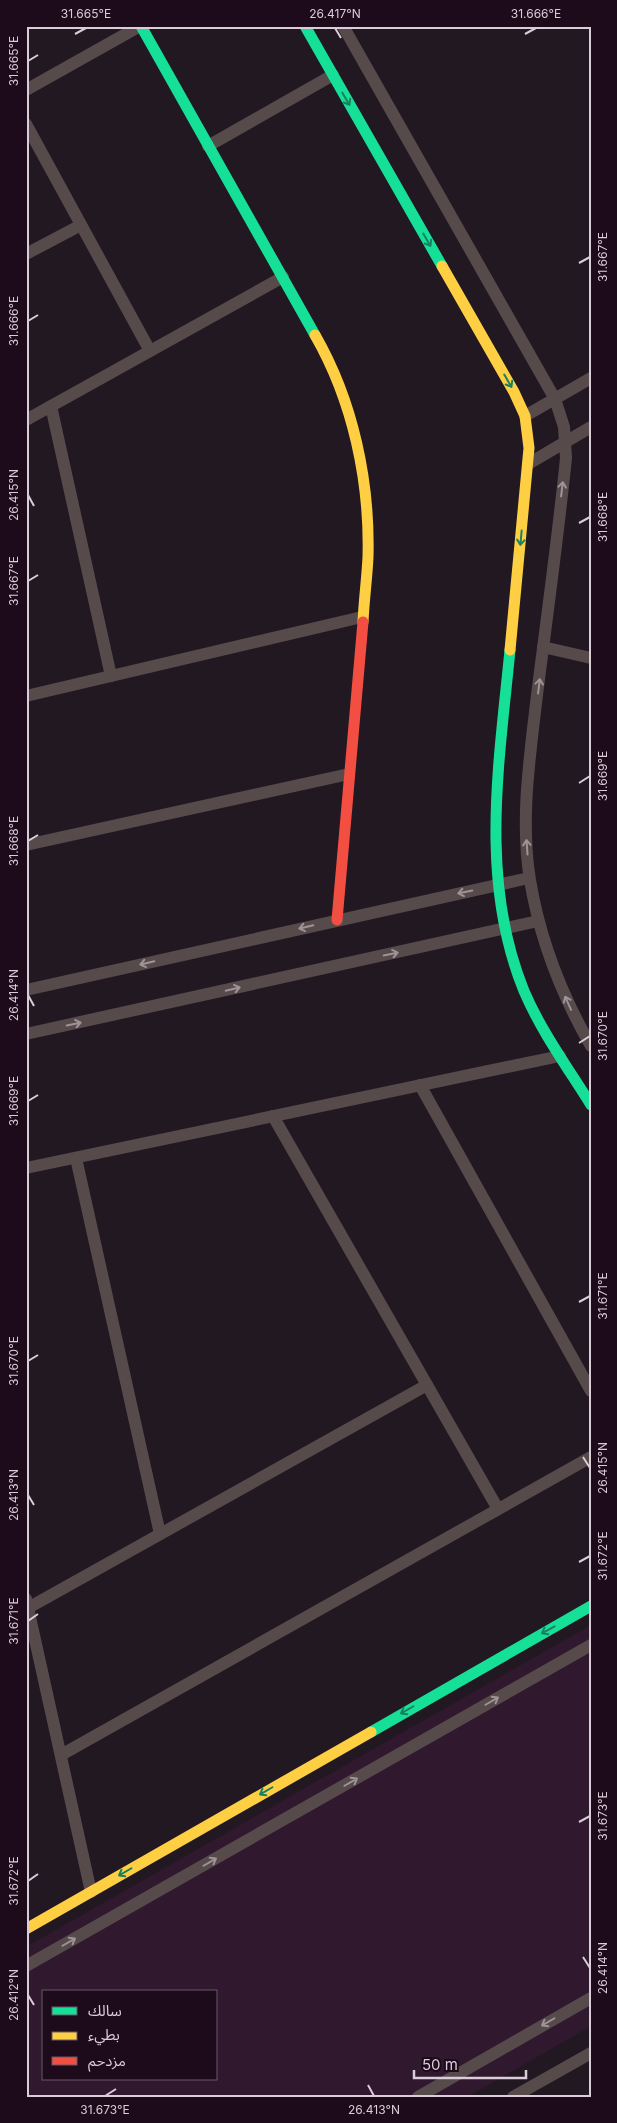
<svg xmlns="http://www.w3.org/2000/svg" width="617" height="2123" viewBox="0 0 617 2123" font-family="Inter,'Noto Sans Arabic',sans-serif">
  <rect width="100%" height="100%" fill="#221822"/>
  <path fill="#30192e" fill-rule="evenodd" d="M 591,1625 L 591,2026 L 467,2097 L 26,2097 L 26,1947 ZM 44,1992 L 216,1992 L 216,2079 L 44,2079 Z"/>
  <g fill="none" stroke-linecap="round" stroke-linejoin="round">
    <g stroke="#574a4a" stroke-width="12">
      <path d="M 343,26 L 555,399 L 564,427 L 566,458 C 558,537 547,616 537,695 C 530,756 520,819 530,880 C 540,940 561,994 591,1046"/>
      <polyline points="26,90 140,26"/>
      <polyline points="26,124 150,351"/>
      <polyline points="208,146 333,75"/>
      <polyline points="26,254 81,225"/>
      <polyline points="51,406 111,676"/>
      <polyline points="525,416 591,378"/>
      <polyline points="26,420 283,277"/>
      <polyline points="528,464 591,427"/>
      <polyline points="543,647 591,658"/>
      <polyline points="26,696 362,617"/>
      <polyline points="26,845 349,774"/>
      <polyline points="26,990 529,878"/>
      <polyline points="26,1034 538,921"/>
      <polyline points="420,1085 591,1391"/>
      <polyline points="273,1116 498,1509"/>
      <polyline points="76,1158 160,1534"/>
      <polyline points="26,1168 560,1056"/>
      <polyline points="26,1599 91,1892"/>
      <polyline points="28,1608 427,1385"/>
      <polyline points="61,1755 591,1457"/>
      <polyline points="26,1966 591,1645"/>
      <polyline points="418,2097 591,1998"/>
      <polyline points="513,2097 591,2053"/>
    </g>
    <g stroke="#16e098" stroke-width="11">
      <polyline points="141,26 315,335"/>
      <polyline points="305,26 442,266"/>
      <path d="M 510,650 C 499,764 479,881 524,991 C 541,1031 568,1068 591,1105"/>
      <polyline points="371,1732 591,1606"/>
    </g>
    <g stroke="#ffcf43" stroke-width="11">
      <polyline points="442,266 514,392 525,416 529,448 510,650"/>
      <path d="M 315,335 C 353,401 370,481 368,557 C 367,578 364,600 363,622"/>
      <polyline points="26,1929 371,1732"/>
    </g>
    <polyline stroke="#f24e42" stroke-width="11" points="337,920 363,622"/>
  </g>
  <defs><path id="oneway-shaft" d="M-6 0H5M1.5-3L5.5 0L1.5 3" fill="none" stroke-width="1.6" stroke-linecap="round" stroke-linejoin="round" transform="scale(1.25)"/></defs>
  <g stroke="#198060">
    <use href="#oneway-shaft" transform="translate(346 99) rotate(60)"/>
    <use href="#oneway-shaft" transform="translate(427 240) rotate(60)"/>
    <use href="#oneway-shaft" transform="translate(508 381) rotate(60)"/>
    <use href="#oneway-shaft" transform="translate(521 538) rotate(95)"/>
    <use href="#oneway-shaft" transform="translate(548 1630) rotate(151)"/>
    <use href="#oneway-shaft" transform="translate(407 1710) rotate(150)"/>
    <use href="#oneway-shaft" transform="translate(266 1791) rotate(150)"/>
    <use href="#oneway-shaft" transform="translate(125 1872) rotate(150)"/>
  </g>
  <g stroke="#9f9299">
    <use href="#oneway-shaft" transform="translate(562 489) rotate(-83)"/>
    <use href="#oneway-shaft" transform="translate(539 686) rotate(-83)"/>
    <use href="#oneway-shaft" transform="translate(527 847) rotate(-94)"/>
    <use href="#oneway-shaft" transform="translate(465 892) rotate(168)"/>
    <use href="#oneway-shaft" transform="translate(306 927) rotate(167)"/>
    <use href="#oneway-shaft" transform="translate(391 954) rotate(-12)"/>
    <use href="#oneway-shaft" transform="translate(147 963) rotate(167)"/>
    <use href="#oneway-shaft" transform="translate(233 989) rotate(-13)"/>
    <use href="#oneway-shaft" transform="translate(568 1003) rotate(-114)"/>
    <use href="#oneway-shaft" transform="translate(74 1024) rotate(-12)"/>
    <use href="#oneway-shaft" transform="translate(492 1701) rotate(-30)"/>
    <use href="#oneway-shaft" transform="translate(351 1782) rotate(-30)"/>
    <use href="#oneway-shaft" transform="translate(210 1862) rotate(-30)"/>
    <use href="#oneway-shaft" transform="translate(69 1942) rotate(-30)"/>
    <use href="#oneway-shaft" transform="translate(548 2022) rotate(150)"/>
  </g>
  <path fill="none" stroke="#daccd9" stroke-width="2" d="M 335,28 L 341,38M 75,34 L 86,28M 525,34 L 536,28M 28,61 L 38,55M 579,263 L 590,257M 28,321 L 38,315M 28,495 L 34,506M 579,523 L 590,517M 28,581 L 38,575M 579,783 L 590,776M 28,841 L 38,835M 28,995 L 34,1006M 579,1043 L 590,1036M 28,1101 L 38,1095M 579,1302 L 590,1296M 28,1361 L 38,1355M 583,1457 L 590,1468M 28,1495 L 34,1505M 579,1562 L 590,1556M 28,1621 L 38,1614M 579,1822 L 590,1816M 28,1881 L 38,1874M 583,1957 L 590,1968M 28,1995 L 34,2005M 368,2085 L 374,2096M 105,2096 L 116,2089"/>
  <rect width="617" height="2123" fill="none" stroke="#1d0a1b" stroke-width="55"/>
  <rect x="42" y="1990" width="175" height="90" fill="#1d0a1b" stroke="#695867"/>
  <rect x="52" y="2007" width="25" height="8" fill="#16e098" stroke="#695867"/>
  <text x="88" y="2016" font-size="15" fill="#daccd9">سالك</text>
  <rect x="52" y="2032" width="25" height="8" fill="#ffcf43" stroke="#695867"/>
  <text x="88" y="2040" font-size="15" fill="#daccd9">بطيء</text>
  <rect x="52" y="2057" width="25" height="8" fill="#f24e42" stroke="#695867"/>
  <text x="88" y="2066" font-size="15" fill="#daccd9">مزدحم</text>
  <path d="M414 2070v8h112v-8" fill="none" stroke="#daccd9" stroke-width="2.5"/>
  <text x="422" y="2070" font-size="15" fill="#daccd9" stroke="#1d0a1b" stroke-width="4" paint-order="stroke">50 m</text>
  <rect x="28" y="28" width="562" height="2068" fill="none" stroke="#daccd9" stroke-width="2"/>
  <g font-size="12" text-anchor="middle" fill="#daccd9">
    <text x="86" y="18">31.665°E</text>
    <text x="335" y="18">26.417°N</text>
    <text x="536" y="18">31.666°E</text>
    <text transform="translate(14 61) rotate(-90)" y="4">31.665°E</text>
    <text transform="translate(603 257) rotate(-90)" y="4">31.667°E</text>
    <text transform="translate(14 321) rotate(-90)" y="4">31.666°E</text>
    <text transform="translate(14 495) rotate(-90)" y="4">26.415°N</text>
    <text transform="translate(603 517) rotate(-90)" y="4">31.668°E</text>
    <text transform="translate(14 581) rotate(-90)" y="4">31.667°E</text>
    <text transform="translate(603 776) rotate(-90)" y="4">31.669°E</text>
    <text transform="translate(14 841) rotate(-90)" y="4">31.668°E</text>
    <text transform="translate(14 995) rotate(-90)" y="4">26.414°N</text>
    <text transform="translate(603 1036) rotate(-90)" y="4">31.670°E</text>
    <text transform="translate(14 1101) rotate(-90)" y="4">31.669°E</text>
    <text transform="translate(603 1296) rotate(-90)" y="4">31.671°E</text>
    <text transform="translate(14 1361) rotate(-90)" y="4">31.670°E</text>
    <text transform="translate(603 1468) rotate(-90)" y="4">26.415°N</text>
    <text transform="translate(14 1495) rotate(-90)" y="4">26.413°N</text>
    <text transform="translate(603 1556) rotate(-90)" y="4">31.672°E</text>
    <text transform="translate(14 1621) rotate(-90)" y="4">31.671°E</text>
    <text transform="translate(603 1816) rotate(-90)" y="4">31.673°E</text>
    <text transform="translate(14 1881) rotate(-90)" y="4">31.672°E</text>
    <text transform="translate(603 1968) rotate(-90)" y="4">26.414°N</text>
    <text transform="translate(14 1995) rotate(-90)" y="4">26.412°N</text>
    <text x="105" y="2114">31.673°E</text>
    <text x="374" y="2114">26.413°N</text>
  </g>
</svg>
